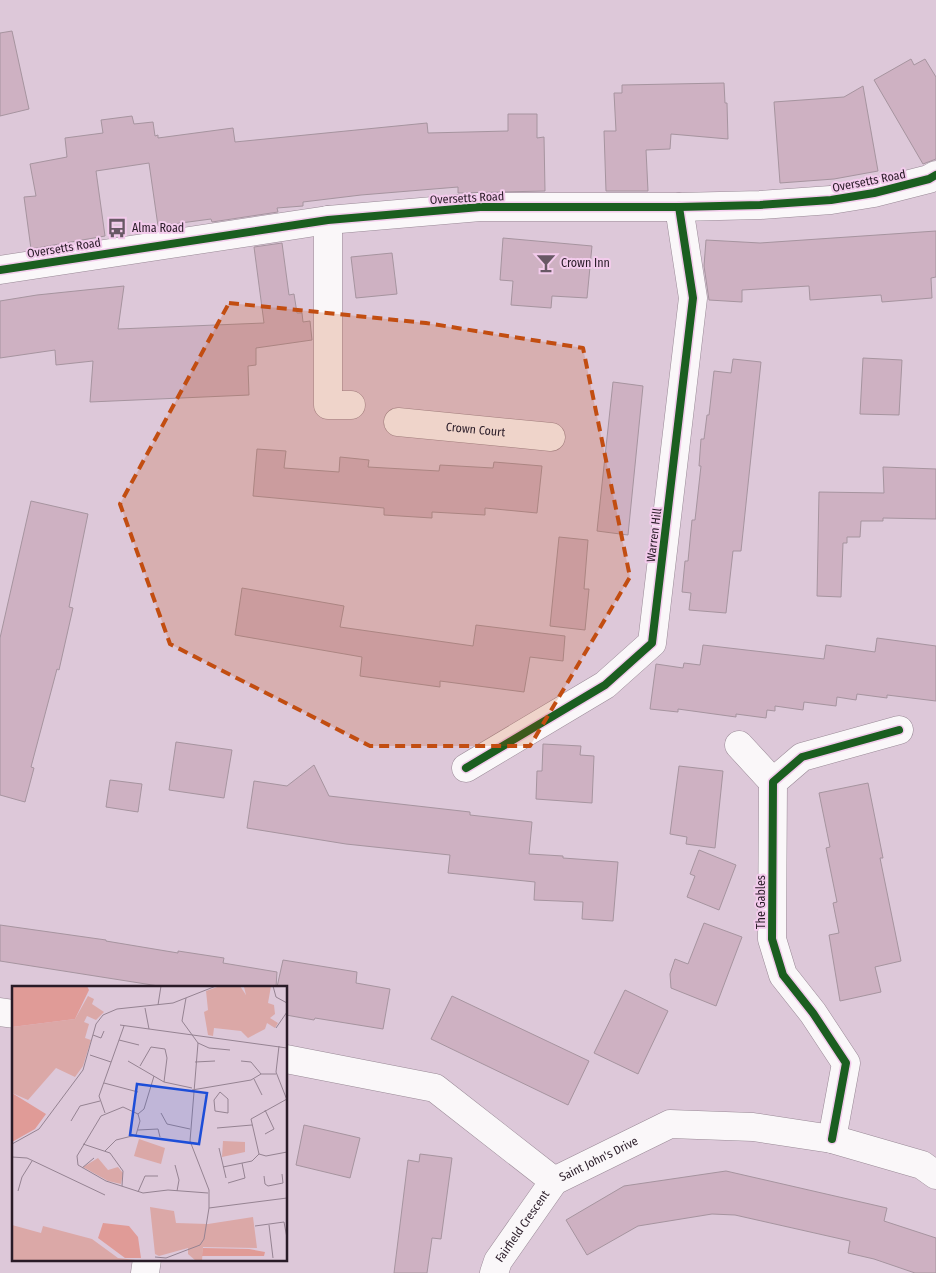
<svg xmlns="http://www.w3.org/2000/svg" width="936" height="1273" viewBox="0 0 936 1273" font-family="'Fira Sans Condensed',sans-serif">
  <rect width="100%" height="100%" fill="#ddc8d9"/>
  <g fill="#ceb1c2" stroke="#a6949f">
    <polygon points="12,31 29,109 0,116 0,33"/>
    <polygon points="911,59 914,65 925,59 936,77 936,159 923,164 874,80"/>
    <polygon points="724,83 725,103 727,103 728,139 671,134 670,149 646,150 648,191 606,191 604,131 616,131 614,93 622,93 622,85"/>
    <polygon points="863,86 878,171 834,179 780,183 774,102 844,97"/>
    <polygon points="508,114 537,114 537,138 544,137 545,191 458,193 458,187 361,195 303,202 303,206 277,208 278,212 212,222 211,219 158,226 149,163 96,171 105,236 31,249 24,197 36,196 30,164 67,157 65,138 103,133 101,120 132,116 134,124 153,122 155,136 158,135 158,138 233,128 235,142 427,123 428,133 508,131"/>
    <polygon points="936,231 936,277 931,278 932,298 882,302 881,295 810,300 809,286 742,290 742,302 709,300 704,266 706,240 760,243"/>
    <polygon points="503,238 592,246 587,298 552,296 551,308 511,305 513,281 500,280"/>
    <polygon points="282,243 289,295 294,294 297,313 302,313 303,322 310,321 312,340 256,348 256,365 248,366 249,395 90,402 93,361 56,365 55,350 0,358 0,301 37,295 124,286 118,329 264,323 254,247"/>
    <polygon points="392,253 397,294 356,298 351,257"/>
    <polygon points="863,358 902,360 899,415 860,414"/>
    <polygon points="733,359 761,362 741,551 733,551 726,613 689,610 691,593 682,592 685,561 688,561 692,520 695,520 701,466 699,466 701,439 704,439 707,415 709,415 714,371 731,373"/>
    <polygon points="613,382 643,386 628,535 597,531"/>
    <polygon points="257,449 286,451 284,468 339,472 340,457 369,460 368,467 439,471 440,465 493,468 494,462 542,466 537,513 485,508 485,515 432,512 432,518 384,515 384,508 253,496"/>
    <polygon points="883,467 936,469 936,519 883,518 883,521 861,521 860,537 847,537 847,543 843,543 841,597 817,596 819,492 884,493"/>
    <polygon points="31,501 88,514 69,607 73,608 59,670 57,669 31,767 34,768 25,802 0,795 0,638"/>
    <polygon points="559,537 588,540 584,589 589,589 585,630 550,626"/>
    <polygon points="242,588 344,606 340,627 473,646 476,625 565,636 563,661 530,657 524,692 440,681 440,687 360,676 362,657 235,635"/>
    <polygon points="877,638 936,646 936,701 887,695 887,698 857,694 856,700 837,697 836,706 804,702 803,710 775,706 775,711 767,710 766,718 736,714 736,717 678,709 678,712 650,709 656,664 683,668 684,663 700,665 703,645 824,659 826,645 875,652"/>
    <polygon points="176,742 232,750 224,798 169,790"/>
    <polygon points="543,744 581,746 580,755 594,756 592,803 536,799 537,771 542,771"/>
    <polygon points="314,765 329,796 470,812 470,815 532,822 529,854 563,856 563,858 618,862 613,921 582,919 583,902 534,900 535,882 448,873 450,855 346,844 247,828 254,781 287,786"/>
    <polygon points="679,766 723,771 715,848 686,844 687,837 670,834"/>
    <polygon points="110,780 142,784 138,812 106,807"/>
    <polygon points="868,783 883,858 880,858 901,961 875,967 881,992 840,1001 829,935 839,933 833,903 837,902 826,848 830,847 819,793"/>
    <polygon points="699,850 736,865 719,910 687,897 695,876 690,874"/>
    <polygon points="704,923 742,937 716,1006 671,988 670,974 675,959 688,964"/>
    <polygon points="0,925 106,940 106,941 178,953 178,951 224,958 223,963 277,972 276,987 165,987 0,961"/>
    <polygon points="283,960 357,972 356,983 390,989 383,1029 315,1018 314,1020 286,1015 286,987 277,987"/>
    <polygon points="625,990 668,1011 638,1074 594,1053"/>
    <polygon points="452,996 589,1061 568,1105 431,1039"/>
    <polygon points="304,1125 360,1138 350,1178 296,1165"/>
    <polygon points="420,1154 452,1158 441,1239 432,1238 427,1273 394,1273 408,1160 419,1162"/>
    <polygon points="726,1171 887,1208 884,1221 936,1238 936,1273 915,1273 874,1259 848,1253 850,1241 735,1215 712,1214 638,1226 587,1255 566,1220 624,1186"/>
  </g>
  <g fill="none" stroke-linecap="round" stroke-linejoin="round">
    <defs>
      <g id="minor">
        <polyline points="328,220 328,405 351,405"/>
        <polyline points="0,270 328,220 480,207 679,207 760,205 831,200 874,193 929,179 936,175"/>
        <path id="s1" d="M 398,422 L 551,437"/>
        <polyline points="739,745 773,782"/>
        <polyline points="466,768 605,685 652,643 693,298 679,207"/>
        <polyline points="0,1012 14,1014"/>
        <polyline points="286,1059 435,1088 554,1181"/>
        <polyline points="832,1139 846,1063 813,1013 783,975 772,939 773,782 802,757 899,730"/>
        <polyline points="145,1273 147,1259"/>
        <path id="s2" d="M 494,1273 L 498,1261 L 554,1181 L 670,1124 L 753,1127 L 832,1139 L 922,1165 L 936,1175"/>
      </g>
    </defs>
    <use href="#minor" stroke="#998996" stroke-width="29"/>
    <use href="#minor" stroke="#faf7f9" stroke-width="28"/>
    <defs>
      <g id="cycleway">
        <polyline points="0,270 328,220 480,207 679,207 760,205 831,200 874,193 929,179 936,175"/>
        <polyline points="466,768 605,685 652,643 693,298 679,207"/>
        <polyline points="832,1139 846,1063 813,1013 783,975 772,939 773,782 802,757 899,730"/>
      </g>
    </defs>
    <use href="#cycleway" stroke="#f3cbec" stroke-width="11"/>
    <use href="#cycleway" stroke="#1b5e20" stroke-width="8"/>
  </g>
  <path fill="#c24d11" fill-opacity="0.2" stroke="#c24d11" stroke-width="4" stroke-dasharray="10 6" stroke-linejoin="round" d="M 229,303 L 426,323 L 583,348 L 630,577 L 530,746 L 370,746 L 170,644 L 120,504 Z"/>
  <defs>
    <symbol id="bus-bare" viewBox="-9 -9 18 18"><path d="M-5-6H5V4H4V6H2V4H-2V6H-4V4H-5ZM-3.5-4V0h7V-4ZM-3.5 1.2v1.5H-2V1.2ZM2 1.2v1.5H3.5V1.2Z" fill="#685865" stroke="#f3cbec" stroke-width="2.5" paint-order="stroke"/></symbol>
    <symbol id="bar-bare" viewBox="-9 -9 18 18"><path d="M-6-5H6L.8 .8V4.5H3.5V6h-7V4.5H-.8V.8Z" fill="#685865" stroke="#f3cbec" stroke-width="2.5" paint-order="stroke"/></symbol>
  </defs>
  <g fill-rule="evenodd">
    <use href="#bus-bare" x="103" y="214" width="28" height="28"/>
    <use href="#bar-bare" x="532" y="249" width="28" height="28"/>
  </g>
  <g text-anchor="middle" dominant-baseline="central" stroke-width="4" stroke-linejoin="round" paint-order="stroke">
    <g font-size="12" fill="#291b27" stroke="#f3cbec">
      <text transform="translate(869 181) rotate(-11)">Oversetts Road</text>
      <text transform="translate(467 198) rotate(-3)">Oversetts Road</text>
      <text transform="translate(64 248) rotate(-9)">Oversetts Road</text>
      <text stroke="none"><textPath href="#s1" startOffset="78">Crown Court</textPath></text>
      <text transform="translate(654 535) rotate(-83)">Warren Hill</text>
      <text transform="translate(761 902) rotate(-90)">The Gables</text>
      <text stroke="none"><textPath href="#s2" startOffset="160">Saint John's Drive</textPath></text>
      <text stroke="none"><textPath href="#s2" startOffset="55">Fairfield Crescent</textPath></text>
    </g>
    <g font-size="12" fill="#291b27" stroke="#f3cbec" text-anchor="start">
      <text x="132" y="228">Alma Road</text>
      <text x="561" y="263">Crown Inn</text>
    </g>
  </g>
  <g transform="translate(12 986)">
    <rect width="275" height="275" fill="#ddc8d9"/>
    <path d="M 208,0 L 228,0 L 234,9 L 232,1 L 259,0 L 256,17 L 262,19 L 263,28 L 258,32 L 266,37 L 263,42 L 255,37 L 253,43 L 236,52 L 229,45 L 202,42 L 201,50 L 196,49 L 192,26 L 196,24 L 194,5 ZM 76,10 L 82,13 L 80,18 L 92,26 L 84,34 L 75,30 L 72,36 L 77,38 L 73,52 L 79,54 L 71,80 L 63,91 L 44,82 L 16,114 L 0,107 L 0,41 L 63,33 ZM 127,153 L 153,162 L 149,178 L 122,170 ZM 211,155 L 233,156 L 233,166 L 210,171 ZM 86,172 L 96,184 L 106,181 L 111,187 L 109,198 L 96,195 L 71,181 ZM 138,221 L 162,225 L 164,237 L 196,238 L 241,231 L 245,262 L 191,261 L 190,275 L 184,275 L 176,268 L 176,262 L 147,270 L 143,268 ZM 0,239 L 29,247 L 31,240 L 80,253 L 106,272 L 133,275 L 0,275 Z" fill="#dba8a7"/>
    <path d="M 0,0 L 75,0 L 77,4 L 63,33 L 0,41 ZM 0,107 L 34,128 L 23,143 L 0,156 ZM 91,237 L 117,240 L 126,251 L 129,272 L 113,272 L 86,252 ZM 191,262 L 237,263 L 253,266 L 252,270 L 190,270 Z" fill="#e09b97"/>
    <path fill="none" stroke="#958392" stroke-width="1" d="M 261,0 L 264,11 L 275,17M 146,19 L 149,0M 133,22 L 137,43M 108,39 L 275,62M 264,42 L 275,26M 81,49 L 89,52 L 92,45M 107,54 L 127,59M 186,57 L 197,62 L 218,64M 267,60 L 264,86 L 275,114M 78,69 L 99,76M 116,75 L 152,96 L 180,102M 229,75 L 239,76 L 249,88M 183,76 L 203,75M 128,80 L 139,61 L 153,63 L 155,72 L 152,96M 242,93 L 250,109M 92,97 L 126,106M 180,104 L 239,94 L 249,88 L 264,88M 208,106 L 216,113 L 216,127 L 203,125 L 202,114 ZM 275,113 L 239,133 L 247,168 L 254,170 L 275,166M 93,127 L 87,110 L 112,40M 149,127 L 155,138 L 178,143M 126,128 L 111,121 L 89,130 L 65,170 L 66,179 L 94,195 L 131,207 L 156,204 L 196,207M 126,128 L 132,123 L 142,90M 59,135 L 68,120 L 88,115M 205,142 L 240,139M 126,144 L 146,143 L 148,151M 253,148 L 262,143 L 253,124M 0,158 L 27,143 L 71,84 L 84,38 L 91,29 L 105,23 L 161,17 L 204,0M 71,158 L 98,167 L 111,185 L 110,200M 207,162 L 214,192M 93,165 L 104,154 L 124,149 L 128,135 L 126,128M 0,171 L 15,172 L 93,209M 163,179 L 167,194 L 165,205M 211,181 L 240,175 L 247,168M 70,182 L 82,172M 252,190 L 253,198 L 256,200 L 271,197 L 270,188M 216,197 L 233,192 L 230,177M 6,205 L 10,191 L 20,175M 126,206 L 133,190 L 146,190M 197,222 L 275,212M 257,239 L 261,272M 243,240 L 272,236 L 275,252M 143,271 L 154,272 L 188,259 L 192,253 L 197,222 L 197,204 L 178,155 L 186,57 L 170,35 L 174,12"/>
    <path fill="#1d4ed8" fill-opacity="0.15" stroke="#1d4ed8" stroke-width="2.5" d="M 125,98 L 195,107 L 187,158 L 118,149 Z"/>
    <rect width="275" height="275" fill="none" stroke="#291b27" stroke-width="2.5"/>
  </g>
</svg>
